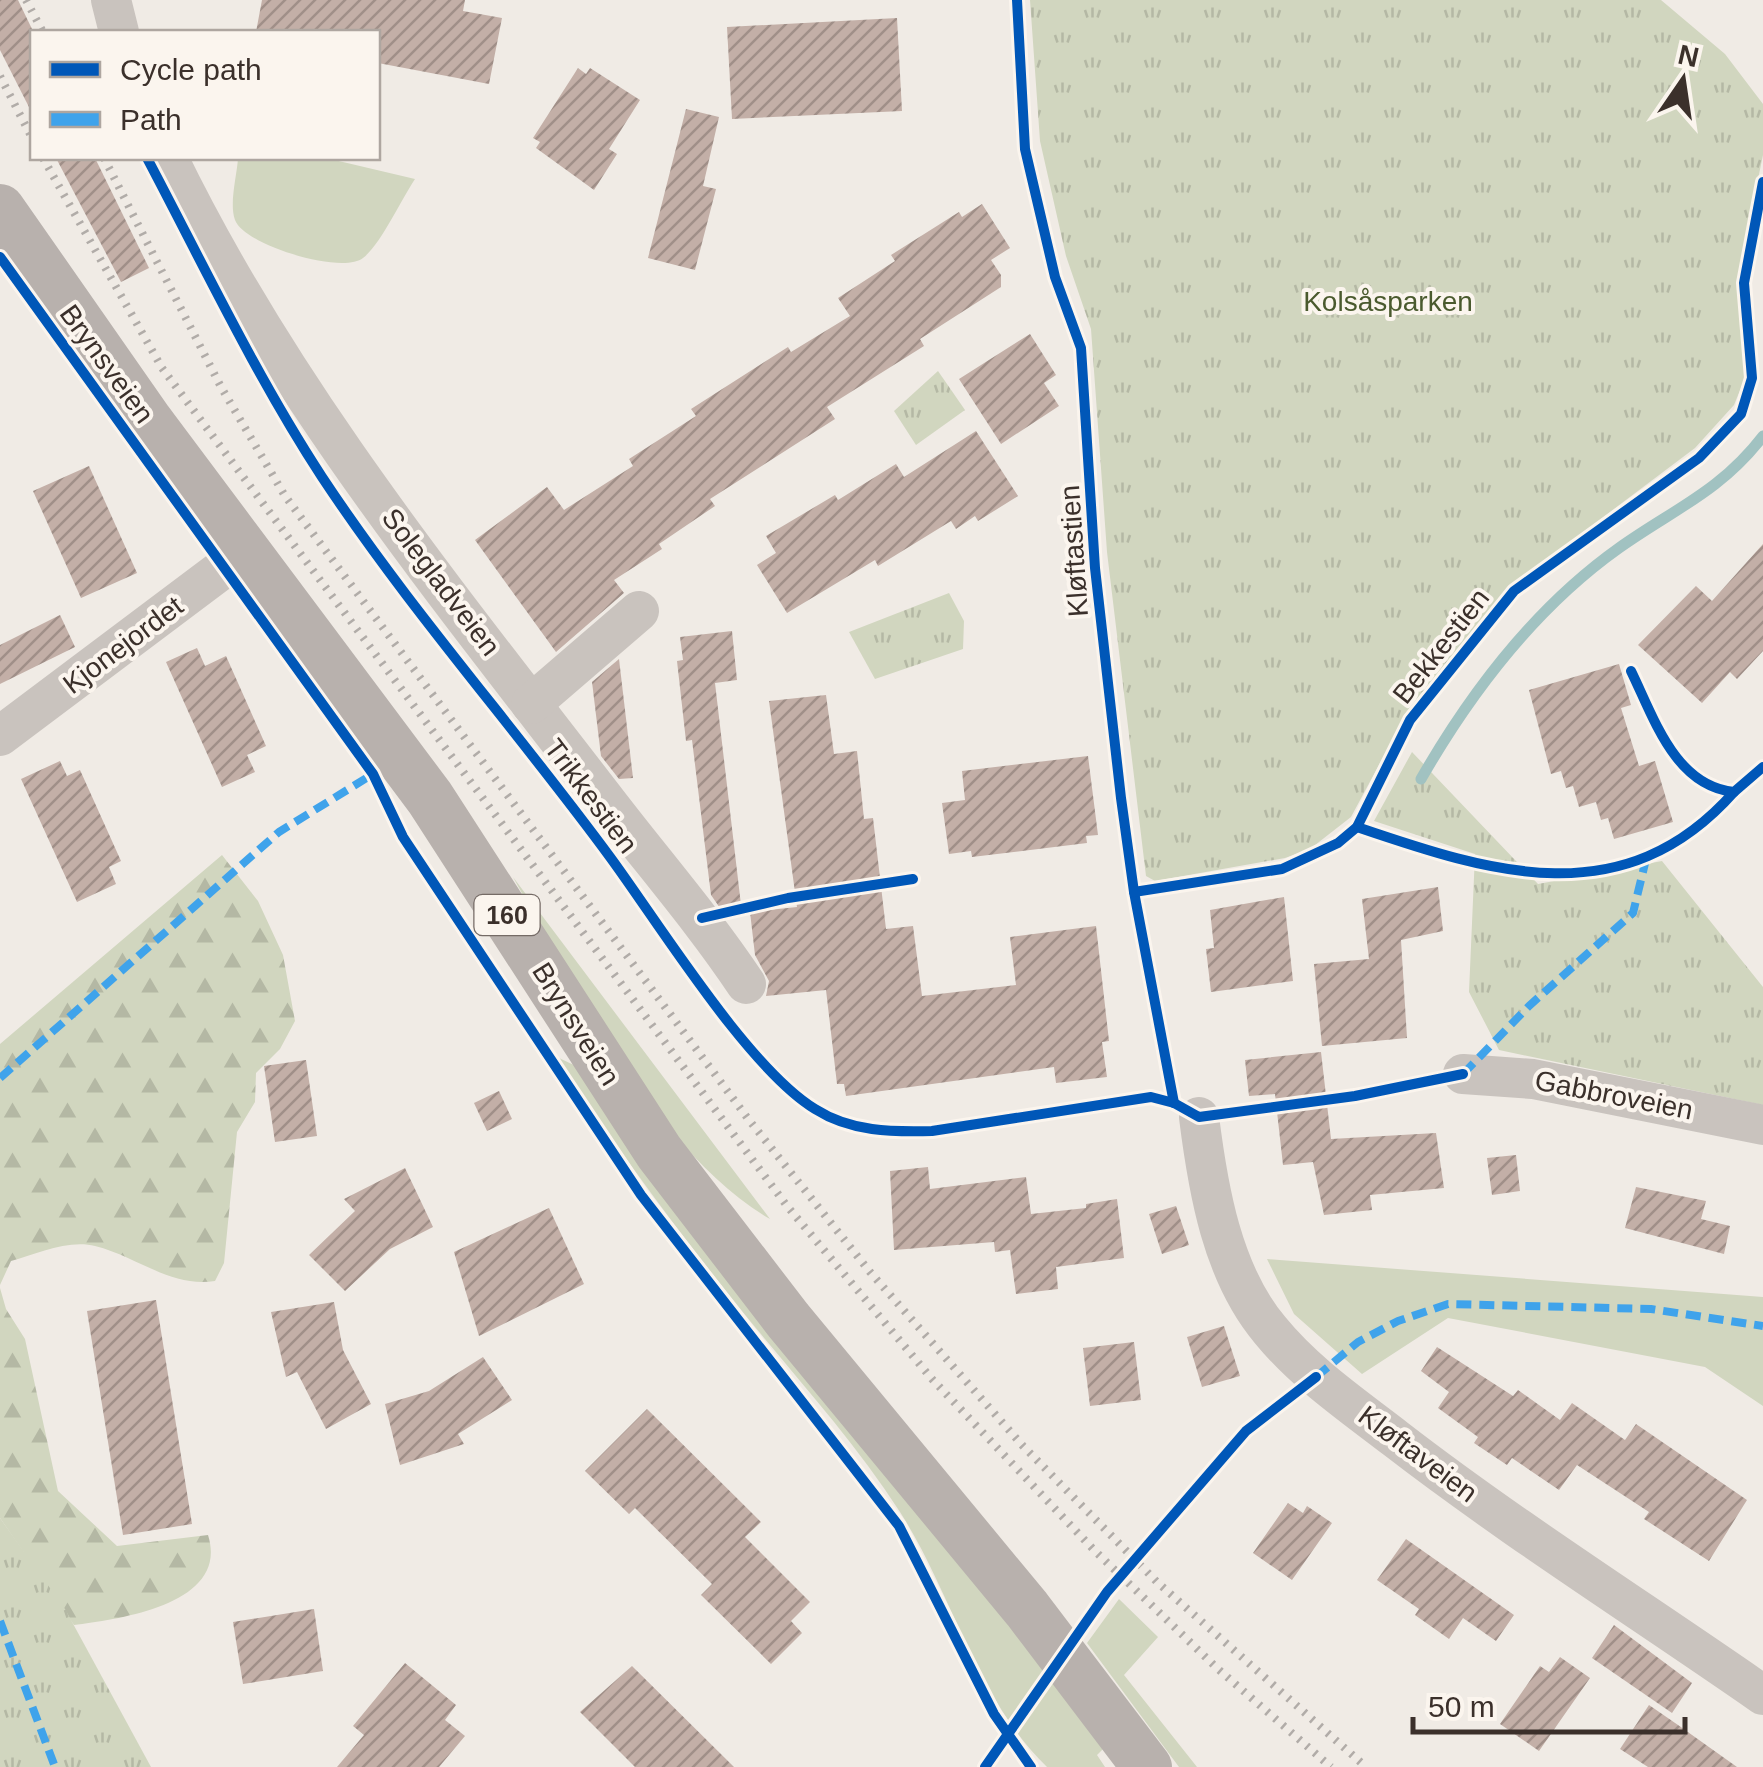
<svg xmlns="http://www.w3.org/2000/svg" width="1763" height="1767" viewBox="0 0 1763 1767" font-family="Arial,sans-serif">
  <defs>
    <pattern id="forest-firs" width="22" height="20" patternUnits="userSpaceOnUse" patternTransform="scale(2.5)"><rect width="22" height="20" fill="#d1d6bf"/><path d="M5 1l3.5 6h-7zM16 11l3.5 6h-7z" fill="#b4b8a4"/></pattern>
    <pattern id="park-tufts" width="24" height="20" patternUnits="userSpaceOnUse" patternTransform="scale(2.5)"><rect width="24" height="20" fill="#d1d6bf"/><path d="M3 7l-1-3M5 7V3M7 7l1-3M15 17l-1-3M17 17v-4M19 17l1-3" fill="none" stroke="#b4b8a4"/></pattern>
    <pattern id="building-hatch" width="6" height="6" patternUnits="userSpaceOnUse" patternTransform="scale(2.5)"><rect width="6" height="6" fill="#c3afa7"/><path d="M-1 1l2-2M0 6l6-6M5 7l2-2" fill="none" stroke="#a08f88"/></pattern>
  </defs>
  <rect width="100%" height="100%" fill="#f0ebe5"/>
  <g fill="#d1d6bf">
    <path d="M 238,158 L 326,158 L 415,179 C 401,200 381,244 363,258 C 342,275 244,245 235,220 C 229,204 237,175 238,158 Z"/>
    <path d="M 513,877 L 770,1219 C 660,1155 574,988 513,877 Z"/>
    <path d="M 559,1058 L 576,1066 L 882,1457 L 1103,1749 L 1097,1755 L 1105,1767 L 1047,1767 C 977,1700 952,1593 900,1512 C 855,1442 799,1381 746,1316 C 679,1233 616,1149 559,1058 Z"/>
    <polygon points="1267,1259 1763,1297 1763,1406 1705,1367 1448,1318 1362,1374 1294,1314"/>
    <polygon points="1119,1599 1158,1637 1124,1675 1197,1767 1179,1767 1087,1643"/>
  </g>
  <g fill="url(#forest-firs)">
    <path d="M 222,855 L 258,901 L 283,955 L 295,1021 L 280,1049 L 256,1073 L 255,1102 L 237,1132 L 224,1263 L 215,1281 C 171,1288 136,1256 95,1246 C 69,1239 36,1254 11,1261 L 0,1285 L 0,1044 Z"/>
    <path d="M 0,1288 L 6,1309 L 25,1339 L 58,1491 L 117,1546 L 208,1535 C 230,1604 120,1619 74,1625 L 0,1518 Z"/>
  </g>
  <g fill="url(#park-tufts)">
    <polygon points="1030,0 1661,0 1725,54 1763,104 1763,155 1739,271 1747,373 1734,405 1695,448 1509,588 1402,722 1351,817 1310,849 1285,858 1155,881 1146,876 1107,552 1091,329 1066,256 1040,141"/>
    <polygon points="938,371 965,410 916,445 894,411"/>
    <polygon points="949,593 964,621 963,649 875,679 849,632"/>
    <polygon points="1412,752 1538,884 1662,861 1763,987 1763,1105 1499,1050 1469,992 1475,854 1374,821"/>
    <polygon points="0,1518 65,1609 151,1767 0,1767"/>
  </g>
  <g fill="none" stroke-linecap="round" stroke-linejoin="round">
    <path stroke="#a1c2c1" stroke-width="11" d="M 1421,779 C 1471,692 1536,607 1619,548 C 1672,510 1720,492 1763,436"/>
  </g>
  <g fill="url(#building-hatch)">
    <polygon points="0,0 18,0 32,29 32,113 0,50"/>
    <polygon points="262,0 465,0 463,11 502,18 489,84 378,63 378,32 256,32"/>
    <polygon points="897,18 902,111 732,119 727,27"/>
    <polygon points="578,68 586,74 590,68 640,100 609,149 617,154 594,190 536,148 540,142 533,138"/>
    <polygon points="686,109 719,117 703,186 716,189 695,270 648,258"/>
    <polygon points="56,158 95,158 149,268 121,282"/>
    <polygon points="982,204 1010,248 991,260 1001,275 1001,287 920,339 924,346 827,407 835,419 710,499 715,506 659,544 662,549 614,580 624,593 556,652 475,540 547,487 564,510 633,466 629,459 696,416 691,409 788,347 791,352 850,316 838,298 895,261 891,255 959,212 962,217"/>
    <polygon points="1030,334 1056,375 1044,383 1059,406 1001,444 959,379"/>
    <polygon points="976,431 1018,496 978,521 975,516 956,529 951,521 878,566 875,560 787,613 757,565 776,553 766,536 835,495 838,500 896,464 904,477"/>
    <polygon points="89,466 137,573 81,598 33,491"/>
    <polygon points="1763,544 1763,651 1737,679 1730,672 1702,703 1638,645 1696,586 1712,601"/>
    <polygon points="60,615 75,647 0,684 0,645"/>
    <polygon points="732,631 737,680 715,683 741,905 720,908 711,895 692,740 686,741 677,661 683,660 680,637"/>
    <polygon points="197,648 205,666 226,656 266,746 247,755 255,772 222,787 166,662"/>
    <polygon points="619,659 633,778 619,779 601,756 592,682"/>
    <polygon points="1619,664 1631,705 1621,708 1639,766 1655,761 1673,822 1614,839 1608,818 1601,820 1596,802 1579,807 1573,786 1566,788 1561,771 1551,774 1529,690"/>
    <polygon points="826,695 834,754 857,751 864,819 873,818 886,929 913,926 922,996 1016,985 1010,937 1096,926 1109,1041 1102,1042 1107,1077 1056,1083 1054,1067 846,1096 844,1084 837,1084 826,990 766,996 769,981 755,955 750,912 797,907 769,701"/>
    <polygon points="1088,756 1098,835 1086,836 1087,843 972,857 971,851 949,854 942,803 965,800 962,771"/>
    <polygon points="60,761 67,776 80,770 121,861 109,867 116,884 77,902 21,779"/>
    <polygon points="1438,887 1443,931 1401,940 1407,1038 1322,1046 1314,964 1369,959 1362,899"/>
    <polygon points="1284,897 1293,981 1211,992 1206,949 1214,948 1210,910"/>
    <polygon points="1321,1052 1331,1139 1436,1133 1444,1188 1370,1195 1372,1210 1324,1215 1313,1162 1283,1165 1275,1094 1249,1096 1245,1060"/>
    <polygon points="306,1060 317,1136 275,1142 264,1066"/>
    <polygon points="499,1091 512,1119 487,1131 474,1103"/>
    <polygon points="1516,1155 1520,1191 1492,1195 1487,1158"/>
    <polygon points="928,1167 930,1189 1026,1177 1031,1214 1086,1208 1086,1204 1117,1199 1124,1258 1056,1267 1058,1289 1016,1294 1010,1250 995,1252 994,1242 894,1250 890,1171"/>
    <polygon points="405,1168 433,1227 390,1249 345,1291 309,1255 355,1211 344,1199"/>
    <polygon points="1636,1187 1706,1201 1701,1219 1730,1226 1724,1254 1625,1228"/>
    <polygon points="1176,1206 1189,1245 1162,1254 1149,1214"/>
    <polygon points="549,1208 584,1284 479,1336 454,1252"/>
    <polygon points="156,1300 192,1524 123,1535 87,1311"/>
    <polygon points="334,1302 343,1350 371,1404 326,1429 297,1372 286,1377 271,1312"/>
    <polygon points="1224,1326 1240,1376 1202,1387 1187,1337"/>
    <polygon points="1134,1342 1141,1400 1090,1406 1083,1348"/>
    <polygon points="1437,1347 1513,1396 1518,1390 1560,1420 1572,1403 1625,1440 1636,1424 1747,1500 1709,1561 1644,1519 1649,1512 1577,1465 1559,1490 1512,1458 1507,1465 1474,1443 1478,1437 1438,1408 1449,1392 1421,1371"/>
    <polygon points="483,1357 512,1400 458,1434 464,1444 400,1465 385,1404 429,1391"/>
    <polygon points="647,1409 761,1522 745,1537 810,1602 791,1621 802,1633 771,1664 701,1595 712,1584 635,1508 629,1514 585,1471"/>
    <polygon points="1288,1503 1303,1513 1307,1506 1332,1523 1292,1580 1253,1553"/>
    <polygon points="1406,1539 1514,1615 1496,1641 1463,1618 1449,1639 1415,1615 1419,1609 1377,1580"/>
    <polygon points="314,1609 323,1671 243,1684 233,1622"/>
    <polygon points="1614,1625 1692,1683 1672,1713 1592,1658"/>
    <polygon points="1560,1657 1590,1678 1539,1751 1500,1724 1540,1666 1549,1672"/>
    <polygon points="405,1663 456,1705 445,1720 465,1736 439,1767 337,1767 364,1735 353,1726"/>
    <polygon points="632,1666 734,1767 635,1767 580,1712"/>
    <polygon points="1649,1705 1678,1725 1737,1767 1648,1767 1620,1749"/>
  </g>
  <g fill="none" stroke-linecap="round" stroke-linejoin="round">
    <g stroke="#c9c3be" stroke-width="40">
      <polyline points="111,0 119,32"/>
      <path d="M 168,158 C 281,391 446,593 603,797 C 651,860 702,918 746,984"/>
      <polyline points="531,704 639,611"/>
      <polyline points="0,736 245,552"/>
      <polyline points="1463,1074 1533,1079 1763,1125"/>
      <path d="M 1199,1117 C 1208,1189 1222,1273 1270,1330 C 1305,1373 1352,1405 1396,1439 C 1514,1530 1641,1610 1763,1695"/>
    </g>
    <polyline stroke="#b8b1ad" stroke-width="50" points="0,209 148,421 430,798 659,1152 788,1320 1027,1609 1147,1767"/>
    <g stroke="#b1aca8" stroke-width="8" stroke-dasharray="2.5 8" stroke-linecap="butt">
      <polyline points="26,0 43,32"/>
      <polyline points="0,76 32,138"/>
      <polyline points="43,158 162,368 787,1206 932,1379 1094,1550 1218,1669 1331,1767"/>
      <polyline points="104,158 221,387 285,496 749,1120 870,1272 1023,1446 1157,1582 1366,1767"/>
    </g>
    <g stroke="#3fa3eb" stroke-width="8" stroke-dasharray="15 8" stroke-linecap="butt">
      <polyline points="1463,1074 1529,1006 1633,913 1647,855"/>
      <polyline points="0,1078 279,832 373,774"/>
      <polyline points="1316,1377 1358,1342 1398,1321 1448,1304 1651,1309 1763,1326"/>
      <polyline points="0,1621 55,1767"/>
    </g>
    <defs>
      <g id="cycleway">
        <polyline points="1017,0 1025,149 1055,277 1081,348 1095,568 1121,798 1134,892 1174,1103"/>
        <path d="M 147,158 C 203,264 256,376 322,477 C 410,610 516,729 610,857 C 660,925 748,1068 815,1109 C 851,1132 892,1132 932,1131 L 1151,1097 L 1174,1103 L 1199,1117 L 1355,1096 L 1463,1074"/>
        <polyline points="0,257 373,774 403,837 641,1195 899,1526 994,1714 1031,1767"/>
        <path d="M 1631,671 C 1654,718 1675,786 1734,792 L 1763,767"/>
        <path d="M 1357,827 C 1492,873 1624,916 1734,792"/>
        <polyline points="1134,892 1282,869 1338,843 1357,827 1410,720 1514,591 1699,458 1741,414 1752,378 1744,283 1763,182"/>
        <polyline points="702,918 788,898 913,879"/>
        <polyline points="985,1767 1107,1592 1246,1431 1316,1377"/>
      </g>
    </defs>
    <use href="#cycleway" stroke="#fbf5ee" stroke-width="16"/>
    <use href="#cycleway" stroke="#0057b8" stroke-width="10"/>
  </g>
  <g text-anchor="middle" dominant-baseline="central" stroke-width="8" stroke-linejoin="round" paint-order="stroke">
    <rect fill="#fbf5ee" stroke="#756b66" stroke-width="2.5" x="474.5" y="895" width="65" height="40" rx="8"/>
    <g font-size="25" font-weight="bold" fill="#3b302b">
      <text x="507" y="915">160</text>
    </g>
    <g font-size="28" fill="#4a5a2e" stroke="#fbf5ee">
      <text x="1388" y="301">Kolsåsparken</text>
    </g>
    <g font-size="28" fill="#3b302b" stroke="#fbf5ee">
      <text transform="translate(107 364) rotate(54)">Brynsveien</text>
      <text transform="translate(1074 551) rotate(-94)">Kløftastien</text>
      <text transform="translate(441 582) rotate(53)">Solegladveien</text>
      <text transform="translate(123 645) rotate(-37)">Kjonejordet</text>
      <text transform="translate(1441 646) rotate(-52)">Bekkestien</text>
      <text transform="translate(591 796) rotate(53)">Trikkestien</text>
      <text transform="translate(576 1024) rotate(58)">Brynsveien</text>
      <text transform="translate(1614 1095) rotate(11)">Gabbroveien</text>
      <text transform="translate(1418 1454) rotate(37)">Kløftaveien</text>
    </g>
  </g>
  <rect x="30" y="30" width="350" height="130" fill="#fbf5ee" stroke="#aea6a0" stroke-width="2.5"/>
  <rect x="50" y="62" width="50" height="15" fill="#0057b8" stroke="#aea6a0" stroke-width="2.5"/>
  <text x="120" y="80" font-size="30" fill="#3b302b">Cycle path</text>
  <rect x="50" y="112" width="50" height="15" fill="#3fa3eb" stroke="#aea6a0" stroke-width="2.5"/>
  <text x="120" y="130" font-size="30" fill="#3b302b">Path</text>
  <g transform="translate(1683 80) rotate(13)" stroke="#fbf5ee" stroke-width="8" paint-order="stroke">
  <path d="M0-8L18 38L0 25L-18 38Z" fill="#3b302b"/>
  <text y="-15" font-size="28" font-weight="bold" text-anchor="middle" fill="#3b302b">N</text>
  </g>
  <path d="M1413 1717v15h272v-15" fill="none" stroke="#3b302b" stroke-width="5"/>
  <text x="1428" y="1717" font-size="30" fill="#3b302b" stroke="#fbf5ee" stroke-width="8" paint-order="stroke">50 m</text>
</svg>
